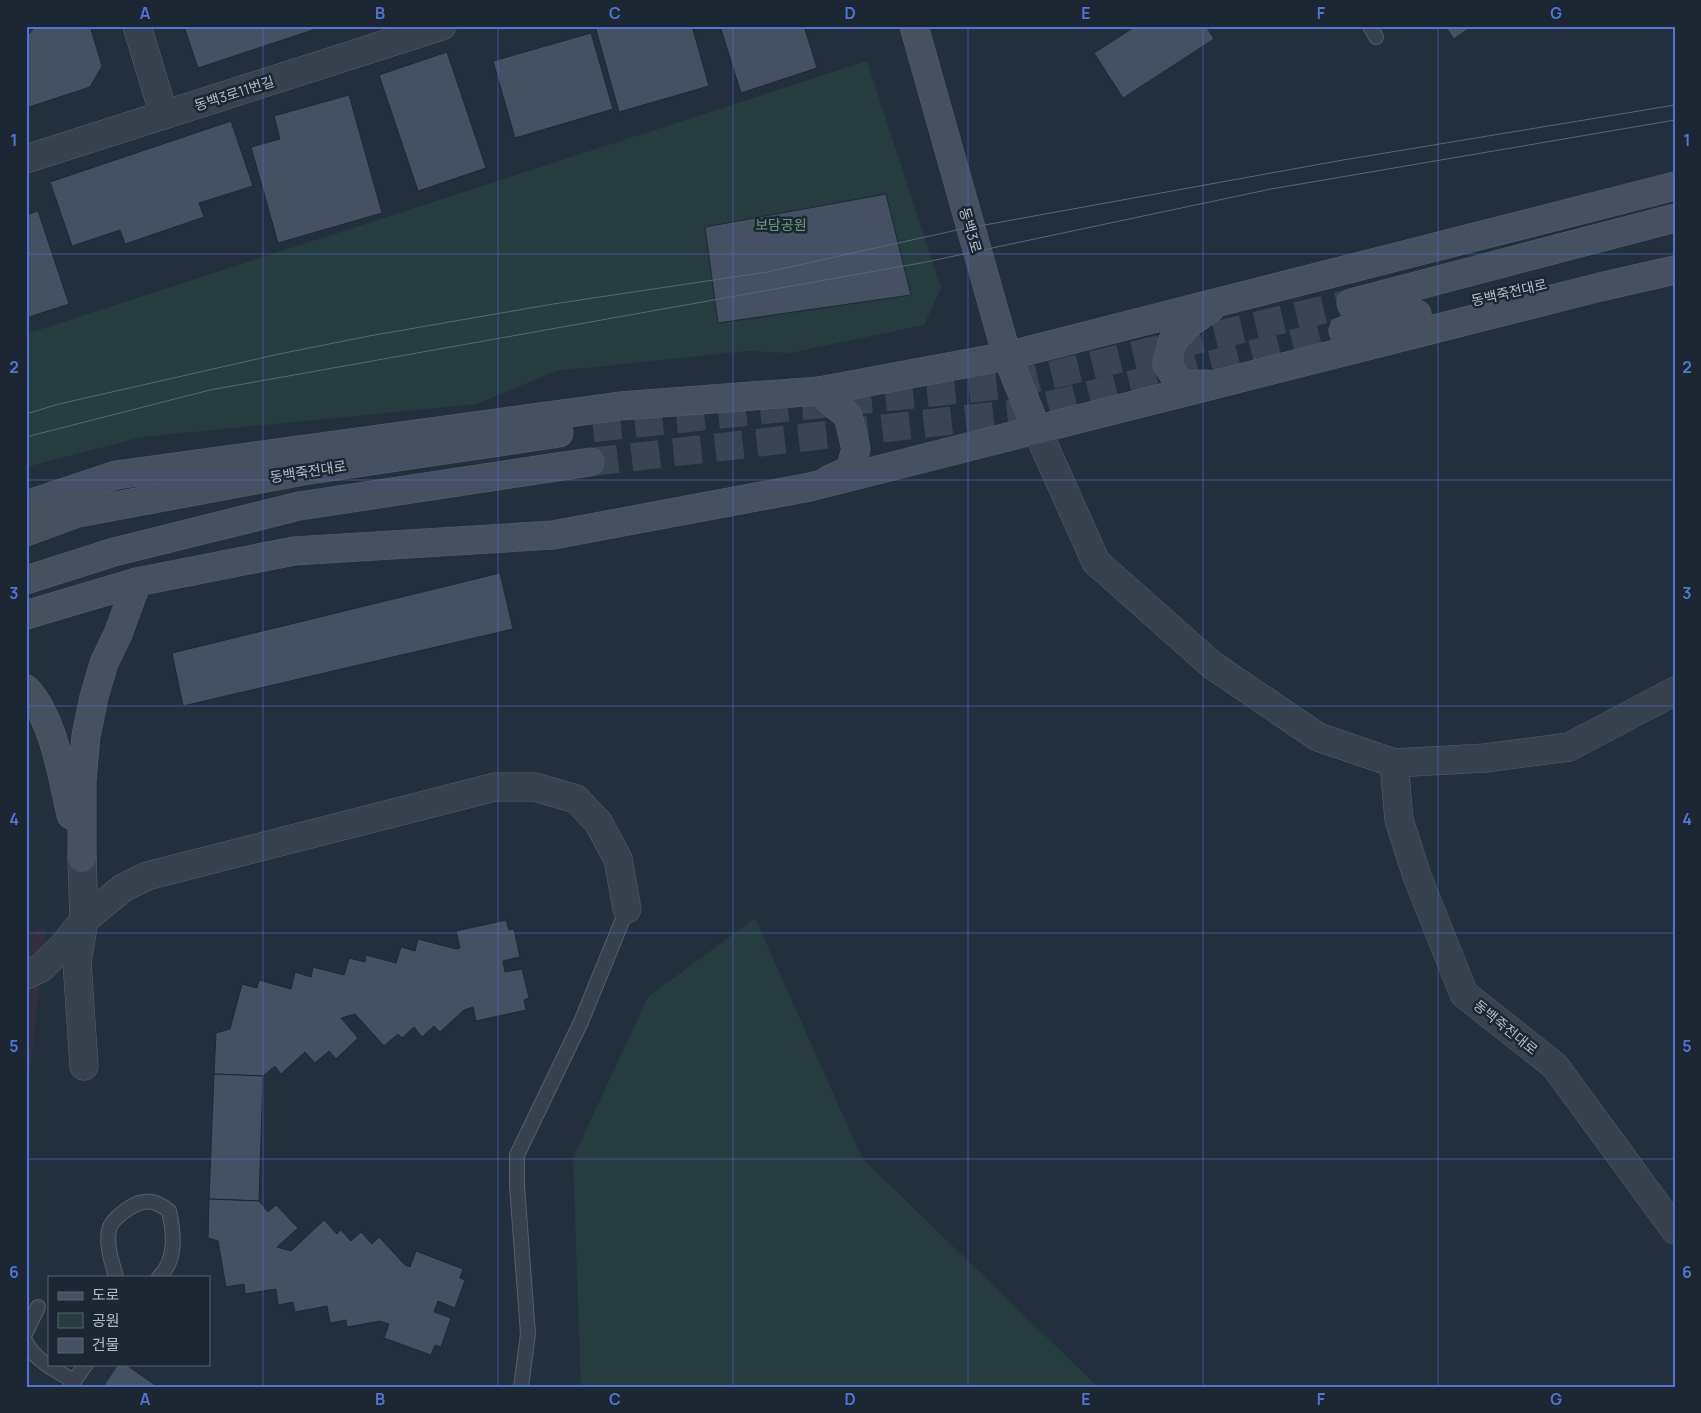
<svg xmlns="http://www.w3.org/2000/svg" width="1701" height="1413" viewBox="0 0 1701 1413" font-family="Manrope,'Noto Sans KR',sans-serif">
  <rect width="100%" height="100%" fill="#242f3e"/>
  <polygon fill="#32303f" points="46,926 31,1062 26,1087 26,935"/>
  <g fill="#263c3f">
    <polygon points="867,61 941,288 924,325 790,353 747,351 556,371 476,404 142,437 26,467 26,334"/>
    <polygon points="755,918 862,1158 1098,1387 581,1387 573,1158 648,997"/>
  </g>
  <g fill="#455162" stroke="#1f2835">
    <polygon points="35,26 90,26 102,66 90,87 26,108 26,34 30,33"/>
    <polygon points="184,26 325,26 198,68"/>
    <polygon points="595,26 692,26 709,86 619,112"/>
    <polygon points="720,26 804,26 817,68 741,93"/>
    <polygon points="1136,26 1206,26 1214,39 1123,98 1094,53"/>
    <polygon points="1445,26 1472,26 1454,39"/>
    <polygon points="591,33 613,109 515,138 493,61"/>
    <polygon points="447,52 486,168 418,191 379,75"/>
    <polygon points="349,95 382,213 278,243 251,147 280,139 274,116"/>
    <polygon points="231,121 253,186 199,203 204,217 125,244 120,230 72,246 50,182"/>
    <polygon points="886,194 911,295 718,323 705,227"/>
    <polygon points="38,211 69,304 26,318 26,215"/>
    <polygon points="500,573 513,629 183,706 172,653"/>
    <polygon points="506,920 509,930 514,929 520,957 503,961 505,972 522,969 529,998 524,1000 526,1010 476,1021 473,1007 464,1010 440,1032 434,1026 422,1037 414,1027 402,1038 398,1034 384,1046 355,1014 341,1018 358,1038 336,1059 329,1051 315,1063 305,1052 281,1074 275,1066 263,1076 214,1074 216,1033 230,1029 242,984 257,988 259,980 291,989 295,972 311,977 313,967 344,975 349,958 365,962 366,955 396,963 401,947 415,951 418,939 456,949 460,948 456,931"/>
    <polygon points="214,1074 263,1076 259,1201 209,1199"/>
    <polygon points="209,1199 259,1201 268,1212 276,1205 298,1228 277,1247 291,1251 324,1220 337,1234 341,1230 351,1241 361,1232 372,1244 379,1237 405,1265 410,1267 416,1251 463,1269 460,1278 465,1280 455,1308 438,1301 434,1312 451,1318 441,1347 435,1345 431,1355 384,1338 389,1324 380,1321 347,1327 346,1320 330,1323 327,1306 295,1312 293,1302 278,1305 276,1289 245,1294 244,1284 226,1287 218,1241 208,1238"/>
    <polygon points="118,1364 125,1364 158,1387 103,1387"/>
  </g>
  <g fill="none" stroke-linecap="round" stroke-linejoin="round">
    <g stroke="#3a4453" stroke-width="28" stroke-dasharray="28 14" stroke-linecap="butt">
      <polyline points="593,428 1014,384 1351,303"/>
      <polyline points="590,462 1018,413 1343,331"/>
    </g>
    <defs>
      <g id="lane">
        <polyline points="1370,26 1376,37"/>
        <path d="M 116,1277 C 112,1262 106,1246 109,1230 C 111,1219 133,1203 144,1202 C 153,1200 163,1206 169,1211 C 174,1233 177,1260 159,1277"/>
        <polyline points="26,1332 38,1307"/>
        <path d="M 26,1342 C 34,1360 58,1372 74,1381"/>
        <polyline points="70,1387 86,1364"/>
        <polyline points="521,1387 528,1334 517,1186 517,1155 581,1022 627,909"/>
      </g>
      <g id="street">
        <polyline points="137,26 164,115"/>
        <polyline points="26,159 442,26"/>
        <polyline points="1037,430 1096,562 1212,665 1318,737 1394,763 1485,758 1569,747 1675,691"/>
        <polyline points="1394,763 1399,820 1417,876 1464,994 1555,1066 1675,1230"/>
        <polyline points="82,858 84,920 77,962 84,1066"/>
        <polyline points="26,975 41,968 64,945 84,920 123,888 147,876 495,787 535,787 576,799 598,822 618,859 627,909"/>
      </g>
      <g id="secondary">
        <polyline points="914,26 1007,356 1037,430"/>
        <polyline points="1351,303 1675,218"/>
        <polyline points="1343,331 1417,314"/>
        <polyline points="1206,384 1180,385 1167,364 1172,342 1188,324 1211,308"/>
        <polyline points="819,391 848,416 856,449 850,470 828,480"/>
        <polyline points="26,505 116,475 620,406 819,391 1007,356 1675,186"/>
        <polyline points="26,532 78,513 303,471 559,433"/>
        <polyline points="26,580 114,552 299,506 590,462"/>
        <polyline points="26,615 137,582 294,551 553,535 810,487 1600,287 1675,270"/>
        <path d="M 26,689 C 54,719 62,776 71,815"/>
        <polyline points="82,858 82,781 86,736 94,697 104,663 118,634 137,582"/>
      </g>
    </defs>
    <use href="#lane" stroke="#565f6c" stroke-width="16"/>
    <use href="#street" stroke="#565f6c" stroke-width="29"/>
    <use href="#secondary" stroke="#565f6c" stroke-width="29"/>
    <use href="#lane" stroke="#38414e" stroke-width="14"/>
    <use href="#street" stroke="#38414e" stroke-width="28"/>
    <use href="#secondary" stroke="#465061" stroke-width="28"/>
    <g stroke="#5a6575" stroke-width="1">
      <polyline points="26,414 59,404 279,354 369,336 553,304 767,272 957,230 1343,160 1675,105"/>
      <polyline points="26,437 210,390 926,262 1271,189 1675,120"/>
    </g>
  </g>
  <path fill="none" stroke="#5274d3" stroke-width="1" stroke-opacity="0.55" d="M 263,26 L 263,1387M 498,26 L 498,1387M 733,26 L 733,1387M 968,26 L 968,1387M 1203,26 L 1203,1387M 1438,26 L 1438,1387M 26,254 L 1675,254M 26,480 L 1675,480M 26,706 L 1675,706M 26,933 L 1675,933M 26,1159 L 1675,1159"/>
  <g text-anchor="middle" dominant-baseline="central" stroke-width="5" stroke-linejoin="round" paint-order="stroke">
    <g font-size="14" fill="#b4bcc9" stroke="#1d2633">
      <text transform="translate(234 93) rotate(-18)">동백3로11번길</text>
      <text transform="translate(971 230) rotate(74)">동백3로</text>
      <text transform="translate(1509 292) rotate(-13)">동백죽전대로</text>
      <text transform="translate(308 471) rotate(-9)">동백죽전대로</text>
      <text transform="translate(1506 1027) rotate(39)">동백죽전대로</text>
    </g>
    <g font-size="14" fill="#6b9a76" stroke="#1d2633">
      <text x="781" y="224">보담공원</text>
    </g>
  </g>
  <rect width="1701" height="1413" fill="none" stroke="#1d2633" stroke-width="55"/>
  <rect x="48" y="1276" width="162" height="90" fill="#1d2633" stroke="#59626f"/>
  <rect x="58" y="1292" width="25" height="8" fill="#465061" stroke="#59626f"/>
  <text x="92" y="1300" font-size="15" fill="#b4bcc9">도로</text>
  <rect x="58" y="1313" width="25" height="15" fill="#263c3f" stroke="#59626f"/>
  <text x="92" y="1326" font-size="15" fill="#b4bcc9">공원</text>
  <rect x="58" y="1338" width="25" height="15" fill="#455162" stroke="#59626f"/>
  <text x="92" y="1350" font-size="15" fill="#b4bcc9">건물</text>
  <rect x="28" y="28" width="1646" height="1358" fill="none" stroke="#5274d3" stroke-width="2"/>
  <g font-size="16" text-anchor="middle" font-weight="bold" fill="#5274d3">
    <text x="145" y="19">A</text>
    <text x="380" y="19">B</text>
    <text x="615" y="19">C</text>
    <text x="850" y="19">D</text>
    <text x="1086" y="19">E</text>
    <text x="1321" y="19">F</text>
    <text x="1556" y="19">G</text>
    <text x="14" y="146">1</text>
    <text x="1687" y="146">1</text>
    <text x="14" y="373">2</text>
    <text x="1687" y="373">2</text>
    <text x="14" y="599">3</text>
    <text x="1687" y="599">3</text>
    <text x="14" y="825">4</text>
    <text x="1687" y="825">4</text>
    <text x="14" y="1052">5</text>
    <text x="1687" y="1052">5</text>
    <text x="14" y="1278">6</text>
    <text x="1687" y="1278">6</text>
    <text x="145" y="1405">A</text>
    <text x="380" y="1405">B</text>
    <text x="615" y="1405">C</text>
    <text x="850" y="1405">D</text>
    <text x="1086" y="1405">E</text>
    <text x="1321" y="1405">F</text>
    <text x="1556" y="1405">G</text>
  </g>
</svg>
